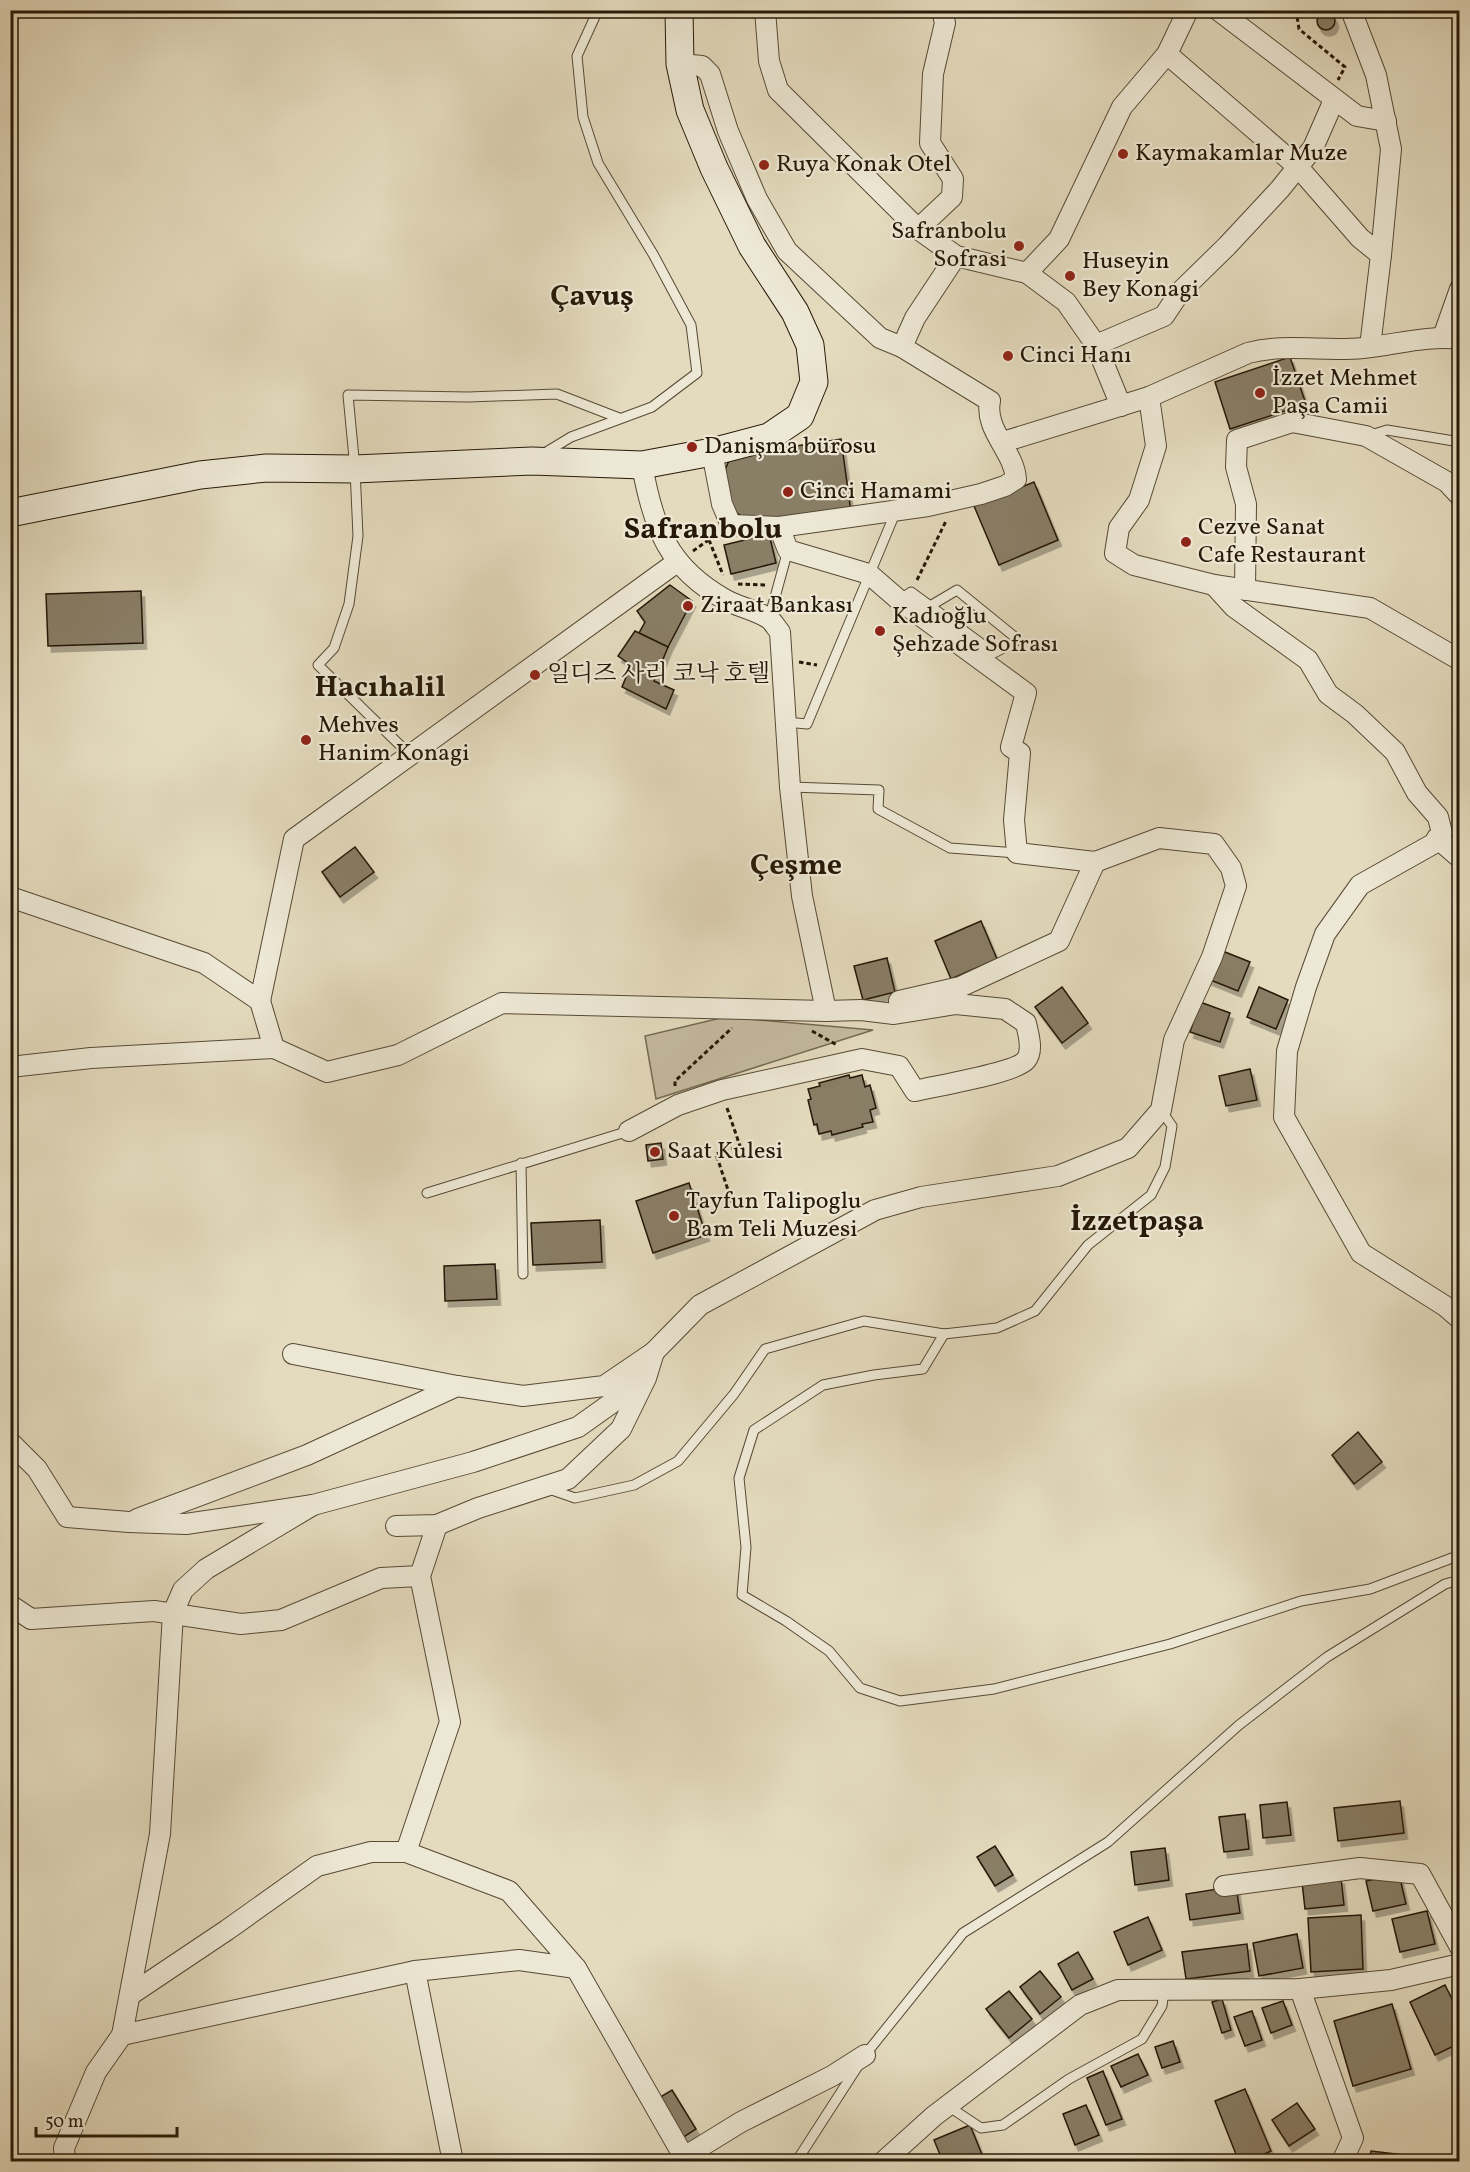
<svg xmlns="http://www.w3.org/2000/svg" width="1470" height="2172" viewBox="0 0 1470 2172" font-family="Vollkorn,'Noto Serif KR',serif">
  <defs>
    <filter id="shadow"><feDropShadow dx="3.5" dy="6" stdDeviation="0" flood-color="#0004"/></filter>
  </defs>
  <rect width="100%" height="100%" fill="#e4dbbe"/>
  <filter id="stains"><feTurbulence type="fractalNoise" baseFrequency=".00333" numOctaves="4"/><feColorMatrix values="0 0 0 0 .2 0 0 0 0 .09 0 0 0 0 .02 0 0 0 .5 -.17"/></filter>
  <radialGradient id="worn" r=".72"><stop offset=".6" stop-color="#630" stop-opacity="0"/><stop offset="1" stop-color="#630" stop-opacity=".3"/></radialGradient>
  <polygon fill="#c4ba9f" stroke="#756a53" stroke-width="1.5" points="725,1017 873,1030 656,1099 645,1036"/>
  <g fill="#897e66" stroke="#261907" stroke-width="1.5" filter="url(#shadow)">
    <circle cx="1326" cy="21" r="9"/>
    <polygon points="1290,357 1306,404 1230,429 1215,382"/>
    <polygon points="841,439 851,512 751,522 733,511 724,472 731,456"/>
    <polygon points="1034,482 1058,540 999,565 974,506"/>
    <polygon points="769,534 776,563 731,574 724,545"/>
    <polygon points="670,585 692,601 668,647 639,633 645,622 637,611"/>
    <polygon points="141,591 143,643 48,646 46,594"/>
    <polygon points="635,631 668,647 654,681 674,690 666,709 622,687 631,665 618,656"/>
    <polygon points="355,847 374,872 340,897 322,872"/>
    <polygon points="981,921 997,959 951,979 935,941"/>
    <polygon points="1220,950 1250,962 1238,991 1208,979"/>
    <polygon points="887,958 895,992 863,1000 854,966"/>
    <polygon points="1062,987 1088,1023 1062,1043 1035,1007"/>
    <polygon points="1259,987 1288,1000 1276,1029 1247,1017"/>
    <polygon points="1200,1002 1230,1013 1220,1042 1190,1032"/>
    <polygon points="1250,1069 1257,1100 1226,1106 1219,1076"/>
    <polygon points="849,1075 850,1078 862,1075 865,1087 870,1085 876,1108 870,1110 873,1122 862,1124 863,1127 832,1135 831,1131 819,1134 817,1124 814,1125 808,1100 811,1099 808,1089 820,1086 819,1083"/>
    <polygon points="661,1143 663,1159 648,1161 646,1145"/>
    <polygon points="689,1183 706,1235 653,1253 636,1201"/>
    <polygon points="600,1220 602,1262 533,1265 531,1223"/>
    <polygon points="495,1264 497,1299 445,1301 444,1266"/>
    <polygon points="1358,1432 1382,1462 1354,1484 1332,1455"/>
    <polygon points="1400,1801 1404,1833 1338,1841 1334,1808"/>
    <polygon points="1287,1802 1291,1835 1263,1838 1260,1805"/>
    <polygon points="1245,1814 1249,1849 1224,1852 1219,1817"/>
    <polygon points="995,1846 1013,1875 995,1886 977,1857"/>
    <polygon points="1165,1848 1169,1880 1135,1885 1131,1852"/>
    <polygon points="1399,1874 1406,1904 1373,1911 1366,1881"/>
    <polygon points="1341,1878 1344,1905 1305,1909 1302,1882"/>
    <polygon points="1236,1886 1240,1913 1190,1920 1186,1894"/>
    <polygon points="1427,1911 1435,1944 1400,1952 1392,1919"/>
    <polygon points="1361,1915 1363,1969 1311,1972 1308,1918"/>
    <polygon points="1148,1917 1162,1950 1128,1965 1114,1932"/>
    <polygon points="1297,1934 1303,1968 1259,1976 1253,1943"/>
    <polygon points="1247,1944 1250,1971 1186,1979 1182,1952"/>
    <polygon points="1078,1952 1093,1979 1072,1990 1058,1964"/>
    <polygon points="1040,1971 1061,1997 1040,2014 1020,1987"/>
    <polygon points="1445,1985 1460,2015 1460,2043 1435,2055 1410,2002"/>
    <polygon points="1009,1991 1032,2019 1009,2038 986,2009"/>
    <polygon points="1222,1999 1231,2030 1222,2033 1212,2002"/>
    <polygon points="1283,2001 1292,2025 1271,2033 1262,2008"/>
    <polygon points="1392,2004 1411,2069 1353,2086 1334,2021"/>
    <polygon points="1252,2011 1262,2040 1245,2046 1234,2017"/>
    <polygon points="1173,2041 1180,2062 1162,2068 1155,2047"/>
    <polygon points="1138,2054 1148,2075 1121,2087 1111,2066"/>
    <polygon points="1103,2071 1122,2119 1106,2125 1087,2078"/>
    <polygon points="1245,2089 1271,2151 1247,2162 1239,2162 1215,2101"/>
    <polygon points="672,2090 696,2129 676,2142 652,2102"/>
    <polygon points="1297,2103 1315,2129 1289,2146 1272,2120"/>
    <polygon points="1086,2105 1099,2135 1075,2145 1063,2114"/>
    <polygon points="970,2125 985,2162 943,2162 934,2140"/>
    <polygon points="1371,2151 1412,2156 1412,2162 1369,2162"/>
  </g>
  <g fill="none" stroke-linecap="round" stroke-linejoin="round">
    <defs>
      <g id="service">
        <polyline points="1368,436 1387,430 1460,442"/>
        <polyline points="543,454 571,437 652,407 697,373 691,325 653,254 598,163 583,117 577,56 598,10"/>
        <polyline points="899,600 911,592 994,653 1015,642 1016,638 957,590 930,606"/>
        <polyline points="769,619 788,550"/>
        <polyline points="786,722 807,724 896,511"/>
        <polyline points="410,755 318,665 334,648 349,604 358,536 355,469 348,395 468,397 557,394 619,418"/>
        <polyline points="790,787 879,790 878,809 950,848 1017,853"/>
        <polyline points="521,1163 523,1274"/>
        <polyline points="427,1193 629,1131"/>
        <polyline points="944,1334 923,1369 874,1375 823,1385 754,1430 739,1478 746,1547 742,1595 786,1621 829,1651 860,1688 900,1701 994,1689 1170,1644 1301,1601 1370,1589 1460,1555"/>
        <polyline points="549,1489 575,1498 634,1485 678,1461 734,1394 765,1349 864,1321 944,1334 997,1328 1035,1311 1088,1245 1151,1195 1165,1167 1172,1126 1161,1110"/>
        <polyline points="948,2106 981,2128 1003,2125 1069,2079 1142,2039 1162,2006 1164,1990"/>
        <polyline points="796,2162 865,2055 963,1933 1108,1842 1239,1725 1327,1657 1445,1584 1460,1580"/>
      </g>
      <g id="minor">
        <polyline points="765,10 769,61 778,90 918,229 956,256"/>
        <polyline points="1218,10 1357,116 1386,121"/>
        <polyline points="1351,10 1376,75 1391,149 1381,255 1370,347"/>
        <polyline points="1167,54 1188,10"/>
        <polyline points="680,64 702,66 710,74 728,131 757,199 787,251 880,338 902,347"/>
        <polyline points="918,229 952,197 953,179 930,143 933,74 945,23 942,10"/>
        <polyline points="1027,273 1059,239 1122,107 1167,54 1298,167 1360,238 1381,255"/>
        <polyline points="1443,337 1460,289"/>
        <polyline points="1096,345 1121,406"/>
        <polyline points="1149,397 1156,446 1139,500 1119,528 1115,553 1134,565 1214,585 1370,608 1460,660"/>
        <path d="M 1003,442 L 1149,397 L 1248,353 C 1285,343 1325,352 1363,348 C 1395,345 1427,335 1460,339"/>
        <path d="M 779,527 L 928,506 L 981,494 L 1005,486 L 1016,479 C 1014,451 984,430 990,401 L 902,347 L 915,318 L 956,256 L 1027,273 L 1066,302 L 1096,345 L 1164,316 L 1180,292 L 1227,246 L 1280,189 L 1313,148 L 1334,100"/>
        <polyline points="1214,585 1234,607 1308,660 1328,694 1355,714 1395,752 1417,793 1438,817 1442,833 1433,844 1360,885 1325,934 1306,987 1287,1051 1284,1117 1361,1253 1445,1306 1460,1319"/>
        <polyline points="1245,590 1246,504 1236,467 1237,440 1292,422 1366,436 1447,482 1460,496"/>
        <polyline points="1437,838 1460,858"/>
        <polyline points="10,897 204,963 260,1001 274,1048 327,1072 398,1055 502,1003 826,1011"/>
        <polyline points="260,1001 294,839 677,562"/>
        <polyline points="899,1001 960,987 1059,941 1095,862"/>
        <polyline points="10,1067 91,1058 274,1048"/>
        <path d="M 629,1131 L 678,1105 L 722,1090 L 862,1059 L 899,1066 L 915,1091 C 935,1086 1016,1073 1026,1060 C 1034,1050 1028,1034 1026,1023 L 1005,1009 L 956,1004 L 894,1014 L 861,1010 L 826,1011 L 802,896 L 790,787 L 780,632 C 776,628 773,621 768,618 C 755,610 739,607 726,600 C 668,568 653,527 642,465"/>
        <polyline points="293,1354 457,1386 523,1396 604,1386 654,1352"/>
        <polyline points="10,1442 37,1469 67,1517 129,1522 186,1524 313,1505 473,1462 578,1427 644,1380"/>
        <polyline points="137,1519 307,1455 457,1386"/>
        <polyline points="437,1525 420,1576 450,1722 406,1852 509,1891 576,1968 519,1960 415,1971 453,2162"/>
        <polyline points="396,1526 437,1525 478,1508 568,1479 621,1429 646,1378 654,1352 700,1305 875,1210 921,1197 1058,1176 1128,1148 1161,1110 1174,1040 1212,957 1236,886 1231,868 1214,844 1159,838 1095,862 1017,853 1014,820 1020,753 1011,747 1026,693 899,600 869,574 788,550 779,527 731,525 722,504 712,452"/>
        <polyline points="10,1605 31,1619 154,1611 241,1624 281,1620 381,1578 420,1576"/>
        <polyline points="1224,1886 1360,1868 1420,1874 1460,1947"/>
        <polyline points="576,1968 684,2157"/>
        <polyline points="1300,1989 1353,2138 1342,2162"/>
        <polyline points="130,1995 227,1930 317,1866 371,1852 406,1852"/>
        <polyline points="122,2035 415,1971"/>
        <polyline points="65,2162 64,2148 96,2072 122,2035 160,1834 173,1613 183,1590 206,1569 313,1505"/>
        <polyline points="683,2162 684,2157 741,2122 832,2076 865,2055"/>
        <polyline points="883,2162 934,2116 1080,2005 1118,1990 1300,1989 1391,1980 1460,1964"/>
      </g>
      <polyline id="secondary" points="10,513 200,475 266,468 355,469 532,461 642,465 712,452 769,437 800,416 814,382 810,345 795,312 752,246 714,168 690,110 680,64 679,10"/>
    </defs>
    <use href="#service" stroke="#564a35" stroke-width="11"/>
    <use href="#minor" stroke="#564a35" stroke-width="22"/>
    <use href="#secondary" stroke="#261907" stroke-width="29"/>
    <g stroke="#261907" stroke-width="3" stroke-dasharray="4.5 3" stroke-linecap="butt">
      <polyline points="1296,10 1299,29 1345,67 1338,80"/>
      <polyline points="709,540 723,575"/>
      <polyline points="693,551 717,534"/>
      <polyline points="917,580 946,521"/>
      <polyline points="738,584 765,585"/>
      <polyline points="799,662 817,665"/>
      <polyline points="812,1031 837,1045"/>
      <polyline points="675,1086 675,1081 732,1028"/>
      <polyline points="727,1108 740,1146 716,1154 734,1208"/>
    </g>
    <use href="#service" stroke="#ede8d5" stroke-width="9"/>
    <use href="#minor" stroke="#ede8d5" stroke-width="20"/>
    <use href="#secondary" stroke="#ede8d5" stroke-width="27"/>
  </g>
  <g fill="#8f2418" stroke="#ede8d5" stroke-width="2">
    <circle cx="1123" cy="154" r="6"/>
    <circle cx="764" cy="165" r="6"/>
    <circle cx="1019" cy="246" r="6"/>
    <circle cx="1070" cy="276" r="6"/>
    <circle cx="1008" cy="356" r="6"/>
    <circle cx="1260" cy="393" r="6"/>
    <circle cx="692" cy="447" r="6"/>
    <circle cx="788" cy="492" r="6"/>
    <circle cx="1186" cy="542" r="6"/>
    <circle cx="688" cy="606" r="6"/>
    <circle cx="880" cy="631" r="6"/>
    <circle cx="535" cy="675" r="6"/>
    <circle cx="306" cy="740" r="6"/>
    <circle cx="655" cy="1152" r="6"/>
    <circle cx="674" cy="1216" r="6"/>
  </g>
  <g text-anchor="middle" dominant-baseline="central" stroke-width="4.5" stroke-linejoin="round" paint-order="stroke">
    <g font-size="24" fill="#261907" stroke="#ede8d5" text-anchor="start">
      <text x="1135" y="154">Kaymakamlar Muze</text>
      <text x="776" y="165">Ruya Konak Otel</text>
      <text x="1007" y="232" text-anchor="end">Safranbolu<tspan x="1007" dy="28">Sofrasi</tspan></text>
      <text x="1082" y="262">Huseyin<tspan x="1082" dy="28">Bey Konagi</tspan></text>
      <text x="1020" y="356">Cinci Hanı</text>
      <text x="1272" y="379">İzzet Mehmet<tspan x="1272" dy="28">Paşa Camii</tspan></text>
      <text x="704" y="447">Danişma bürosu</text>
      <text x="800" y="492">Cinci Hamami</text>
      <text x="1198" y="528">Cezve Sanat<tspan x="1198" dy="28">Cafe Restaurant</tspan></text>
      <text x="700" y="606">Ziraat Bankası</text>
      <text x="892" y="617">Kadıoğlu<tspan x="892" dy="28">Şehzade Sofrası</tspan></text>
      <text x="547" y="675">일디즈 사리 코낙 호텔</text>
      <text x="318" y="726">Mehves<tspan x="318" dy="28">Hanim Konagi</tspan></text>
      <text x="667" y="1152">Saat Kulesi</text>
      <text x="686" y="1202">Tayfun Talipoglu<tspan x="686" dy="28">Bam Teli Muzesi</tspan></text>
    </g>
    <g font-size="30" font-weight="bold" fill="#261907" stroke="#ede8d5">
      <text x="592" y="297">Çavuş</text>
      <text x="703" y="530">Safranbolu</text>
      <text x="380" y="688">Hacıhalil</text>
      <text x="796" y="866">Çeşme</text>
      <text x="1137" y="1222">İzzetpaşa</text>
    </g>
  </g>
  <rect width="1470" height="2172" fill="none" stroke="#e4dbbe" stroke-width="36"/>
  <rect x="12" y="12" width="1446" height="2148" fill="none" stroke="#261907" stroke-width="3"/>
  <rect x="18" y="18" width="1434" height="2136" fill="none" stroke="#261907" stroke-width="1.5"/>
  <path d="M36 2127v9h141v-9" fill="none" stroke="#261907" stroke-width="3"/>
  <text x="45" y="2127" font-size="18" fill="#261907" stroke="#ede8d5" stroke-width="4.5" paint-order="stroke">50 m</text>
  <rect width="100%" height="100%" filter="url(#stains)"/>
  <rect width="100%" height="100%" fill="url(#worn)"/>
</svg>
